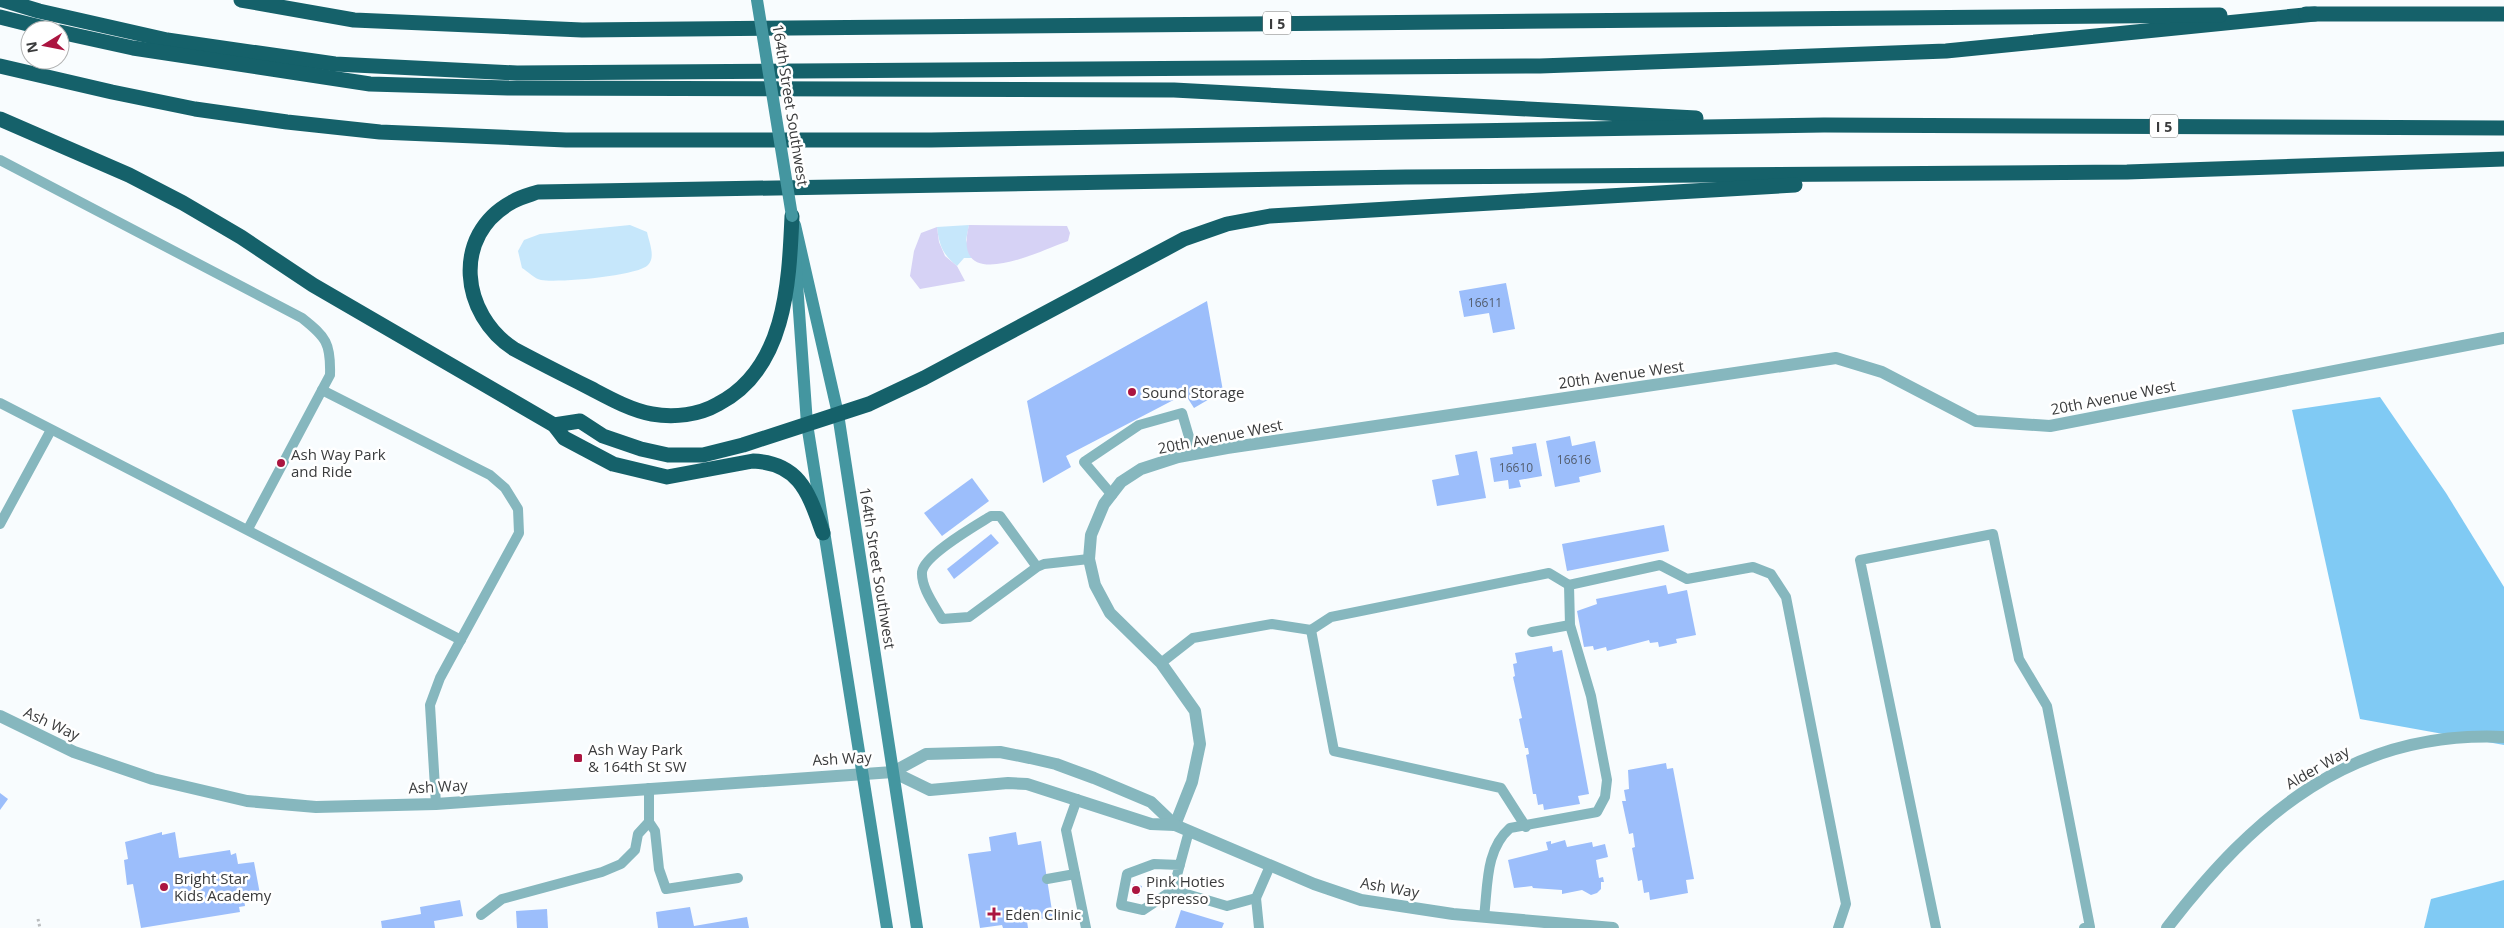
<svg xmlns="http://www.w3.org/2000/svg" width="2504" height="928" viewBox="0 0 2504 928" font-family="'Open Sans',sans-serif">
  <rect width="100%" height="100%" fill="#f8fcfe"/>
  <g fill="#c6e7fb">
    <path d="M 630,225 L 647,232 C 649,242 656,257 648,265 C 638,276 557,283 541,280 C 535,279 527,271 522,268 L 518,251 L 524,240 L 540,234 Z"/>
    <path d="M 969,225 L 966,240 L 972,258 L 964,258 L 957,266 C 943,255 939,245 937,227 Z"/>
  </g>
  <g fill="#80caf4">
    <polygon points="2380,397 2446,493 2504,587 2504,745 2360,719 2292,410"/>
    <polygon points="2504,880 2504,928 2424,928 2431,899"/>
  </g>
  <g fill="#d6d2f5">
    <path d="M 969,225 L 1067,226 L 1070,233 L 1068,241 C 1037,252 951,296 969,225 Z"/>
    <polygon points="937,227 939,242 945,256 957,266 965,281 920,289 910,276 914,251 921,233"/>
  </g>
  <g fill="#9cbefb">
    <polygon points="1506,283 1515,329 1493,333 1489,313 1464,317 1459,291"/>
    <polygon points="1207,301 1223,391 1194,408 1185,394 1066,456 1071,467 1043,483 1027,401"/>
    <polygon points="1570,436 1572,446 1595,441 1601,472 1579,477 1580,482 1555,487 1546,441"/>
    <polygon points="1536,443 1542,476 1519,480 1521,487 1509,489 1508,480 1494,482 1490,458 1513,454 1512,447"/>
    <polygon points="1477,451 1486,498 1437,506 1432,480 1459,475 1455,455"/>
    <polygon points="972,478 989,501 942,536 924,513"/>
    <polygon points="1664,525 1669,551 1567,571 1562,544"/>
    <polygon points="991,534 999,543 954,579 947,569"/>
    <polygon points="1666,585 1668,594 1687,590 1696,635 1676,639 1677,643 1659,647 1658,642 1650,643 1649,640 1607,651 1606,647 1594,650 1593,646 1584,647 1577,611 1597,604 1596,599"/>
    <polygon points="1552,646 1553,652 1562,650 1589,794 1578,796 1580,804 1544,810 1543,804 1538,805 1536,794 1533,794 1526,755 1529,754 1528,748 1525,748 1519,719 1522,718 1513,677 1515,676 1513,664 1517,663 1515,653"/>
    <polygon points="1666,763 1667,769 1673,768 1694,879 1686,880 1688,893 1650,900 1649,892 1644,893 1642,880 1638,881 1632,848 1635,847 1633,833 1629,834 1622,801 1626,801 1624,790 1629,789 1628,770"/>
    <polygon points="0,793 8,799 0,810"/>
    <polygon points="162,832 162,835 175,832 179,858 230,850 231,855 236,853 238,864 254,862 260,894 244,898 245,906 239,907 240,912 141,928 133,884 127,885 124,860 128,859 125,842"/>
    <polygon points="1016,832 1018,845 1041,841 1053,917 1027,921 1028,928 1003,928 1002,925 980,928 968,854 991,851 989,837"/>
    <polygon points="1565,840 1567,847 1592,842 1593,847 1605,844 1608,857 1596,860 1599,878 1603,877 1604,882 1601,882 1601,889 1597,893 1591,895 1582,890 1562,894 1562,890 1533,888 1532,886 1514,888 1508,860 1548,850 1546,842 1551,841 1551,844"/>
    <polygon points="1133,884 1142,886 1139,896 1131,894"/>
    <polygon points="460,900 463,916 434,921 435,928 382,928 381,921 421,914 420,907"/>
    <polygon points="690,907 694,926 747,917 749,928 658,928 656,912"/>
    <polygon points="547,909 548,928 517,928 516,911"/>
    <polygon points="1181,910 1224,923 1222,928 1175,928"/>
  </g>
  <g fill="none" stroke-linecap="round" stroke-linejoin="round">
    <polyline stroke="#babdbf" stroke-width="3" stroke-dasharray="2.5 2.5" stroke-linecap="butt" points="38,919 40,928"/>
    <g stroke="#86b7be" stroke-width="10">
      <path d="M 0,160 L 302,318 C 326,337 331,343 330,375 L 248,529"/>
      <polyline points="322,390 490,475 505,488 518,509 519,533 440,678 430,705 436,804"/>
      <polyline points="0,403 461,640"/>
      <polyline points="1112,495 1084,462 1139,425 1182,413 1194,454"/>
      <polyline points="0,524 51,430"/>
      <path d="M 1037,567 L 1000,516 L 991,516 C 975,526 924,555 922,572 C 921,588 935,606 942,619 L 969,617 L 1037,567 L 1044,564 L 1089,559"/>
      <polyline points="1532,632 1570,625"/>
      <polyline points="1161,663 1193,638 1272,624 1311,630"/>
      <polyline points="649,788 649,822 655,831 659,869 666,889 738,878"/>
      <polyline points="1077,799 1066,830 1086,928"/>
      <polyline points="1526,827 1501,788 1334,751 1311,630 1331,617 1549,573 1569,585"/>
      <polyline points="1180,865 1154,864 1127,874 1121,905 1143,910 1173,890 1189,831"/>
      <polyline points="1047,879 1075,874"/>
      <polyline points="1173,890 1227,906 1256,898 1270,866"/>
      <polyline points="1256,898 1259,928"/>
      <polyline points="481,915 502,899 602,872 621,864 635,850 638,834 649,822"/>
      <path d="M 1484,917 C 1488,886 1485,850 1510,828 L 1597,812 L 1605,797 L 1607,780 L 1591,696 L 1570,625 L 1569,585 L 1660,565 L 1687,579 L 1753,567 L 1771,574 L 1786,597 L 1846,904 L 1838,928"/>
      <polyline points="1936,928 1860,560 1993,534 2019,659 2047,706 2090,927 2084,928"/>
    </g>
    <polyline stroke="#86b7be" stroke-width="12" points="1175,825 1192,782 1200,744 1195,711 1161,663 1110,613 1095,585 1089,559 1091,535 1104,504 1121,482 1141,469 1178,457 1227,448 1836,358 1882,372 1976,421 2050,426 2504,338"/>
    <g stroke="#86b7be" stroke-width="12">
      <polyline points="0,716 74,752 153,779 247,801 316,807 436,804 893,772 926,754 1000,752 1030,758 1056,764 1094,778 1151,802 1175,825 1314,884 1361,900 1453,914 1613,928"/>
      <polyline points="893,772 930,790 1008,783 1027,784 1151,824 1175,825"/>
      <path d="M 2167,928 C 2255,814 2351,730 2504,737"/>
    </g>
    <g stroke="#4496a0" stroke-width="12">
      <polyline points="795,225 838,414 917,928"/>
      <polyline points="795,255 807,424 887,928"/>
    </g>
    <g stroke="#15616a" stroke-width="15">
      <polyline points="3,0 39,11 167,40 335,64 517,73 1540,66 1946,51 2315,14"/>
      <polyline points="241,0 354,20 582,30 2220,15"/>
      <polyline points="2306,14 2504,14"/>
      <polyline points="0,17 52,30"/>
      <polyline points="60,32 133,48 370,84 508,88 1174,90 1696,118"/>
      <polyline points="0,66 112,92 195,109 287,122 380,132 566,140 931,140 1824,125 2504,128"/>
      <path d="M 0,119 L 129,175 L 183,203 L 241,237 L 313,285 L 554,425 L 564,438 L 613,464 L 667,477 L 753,461 C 801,463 809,495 823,533"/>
      <path d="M 792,216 C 789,283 786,369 718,404 C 699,415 674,418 652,414 C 631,410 611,399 592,389 C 566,376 540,363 514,349 C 461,315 451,235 512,202 C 520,197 529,195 538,192 L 1406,177 L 2127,172 L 2504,159"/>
      <polyline points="554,425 580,421 603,436 641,449 668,455 703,455 743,445 869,404 924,378 1184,239 1227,224 1270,216 1795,185"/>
    </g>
    <polyline stroke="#4496a0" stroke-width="12" points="757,0 792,216"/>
  </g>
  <g fill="#ab1540" stroke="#fff" stroke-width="2">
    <circle cx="1132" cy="392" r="5"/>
    <circle cx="281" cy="463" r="5"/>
    <rect x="573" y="753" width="10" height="10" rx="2.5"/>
    <circle cx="164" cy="887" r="5"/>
    <circle cx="1136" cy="890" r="5"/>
    <path d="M991.5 906.5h5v5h5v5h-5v5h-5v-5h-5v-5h5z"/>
  </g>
  <g text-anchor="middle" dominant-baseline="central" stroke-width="5" stroke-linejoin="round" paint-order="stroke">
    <g font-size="12" fill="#525c6c">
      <text x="1485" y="302">16611</text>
      <text x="1574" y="459">16616</text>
      <text x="1516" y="467">16610</text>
    </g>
    <g fill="#fff" stroke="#757676" stroke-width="1">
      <rect x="1263" y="11.5" width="28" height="23" rx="4"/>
      <rect x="2150" y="114.5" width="28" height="23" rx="4"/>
    </g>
    <g font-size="14" font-weight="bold" fill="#3a3b3c">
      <text x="1277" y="23">I 5</text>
      <text x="2164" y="126">I 5</text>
    </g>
    <g font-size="15" fill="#3a3b3c" stroke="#fff">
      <text transform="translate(791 105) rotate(81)">164th Street Southwest</text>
      <text transform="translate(1621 374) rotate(-8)">20th Avenue West</text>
      <text transform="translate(2113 397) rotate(-11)">20th Avenue West</text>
      <text transform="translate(1220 436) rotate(-11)">20th Avenue West</text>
      <text transform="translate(878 568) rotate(81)">164th Street Southwest</text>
      <text transform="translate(52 723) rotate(25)">Ash Way</text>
      <text transform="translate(842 758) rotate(-3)">Ash Way</text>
      <text transform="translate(2317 767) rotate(-30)">Alder Way</text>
      <text transform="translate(438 786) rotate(-3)">Ash Way</text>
      <text transform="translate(1390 887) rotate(10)">Ash Way</text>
    </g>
    <g font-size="15" fill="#3a3b3c" stroke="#fff" text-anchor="start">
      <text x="1142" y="392">Sound Storage</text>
      <text x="291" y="454">Ash Way Park<tspan x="291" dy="17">and Ride</tspan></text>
      <text x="588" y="749">Ash Way Park<tspan x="588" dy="17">&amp; 164th St SW</tspan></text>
      <text x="174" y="878">Bright Star<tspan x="174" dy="17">Kids Academy</tspan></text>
      <text x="1146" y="881">Pink Hoties<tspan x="1146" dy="17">Espresso</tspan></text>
      <text x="1005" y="914">Eden Clinic</text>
    </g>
  </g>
  <g transform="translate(45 45) rotate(260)"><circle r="24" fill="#ffffff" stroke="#b0b1b1"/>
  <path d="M0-4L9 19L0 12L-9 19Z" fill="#ab1540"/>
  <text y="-8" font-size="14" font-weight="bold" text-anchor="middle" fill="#3a3b3c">N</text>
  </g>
</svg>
